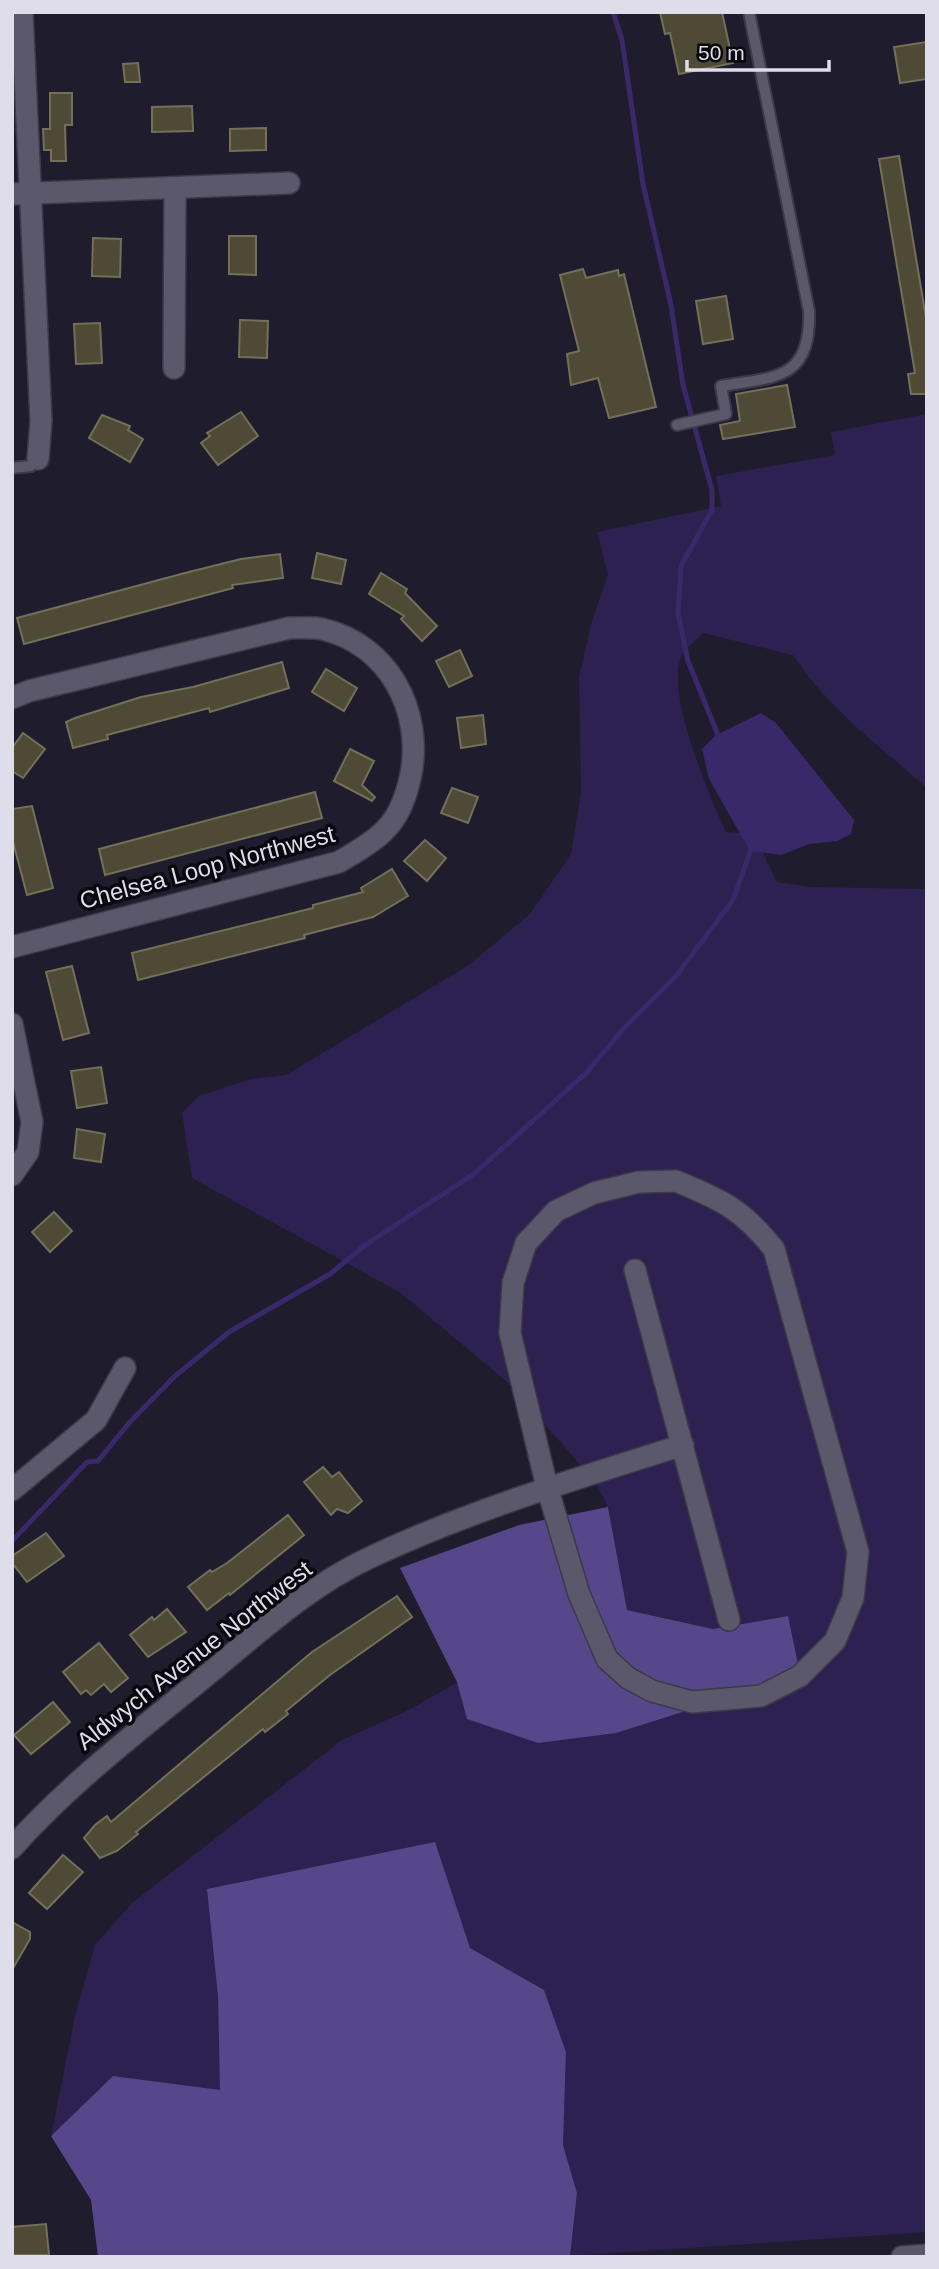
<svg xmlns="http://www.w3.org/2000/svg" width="939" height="2269" viewBox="0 0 939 2269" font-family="Arial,sans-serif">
  <rect width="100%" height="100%" fill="#1f1c2d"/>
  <path fill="#2d2151" d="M 927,414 L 927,788 C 879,746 828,708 793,655 L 703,633 C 697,640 684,649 681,657 C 666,695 709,795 726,832 L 754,834 L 777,882 L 812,887 L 927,889 L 927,2232 L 570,2256 L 577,2193 L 563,2145 L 566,2052 L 544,1990 L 470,1948 L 218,1996 L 221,2091 L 113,2076 L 51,2136 L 75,2016 L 95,1945 L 132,1903 L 342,1740 L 411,1709 L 457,1682 L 468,1719 L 787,1616 L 713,1629 L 627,1610 L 608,1507 L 594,1480 L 506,1381 L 401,1293 L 192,1178 L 182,1113 L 199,1096 L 247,1080 L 286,1075 L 469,965 L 530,914 L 571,854 L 581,792 L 579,677 L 592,621 L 608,575 L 597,532 L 721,506 L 716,476 L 835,455 L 831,432 Z"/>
  <g fill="#56478b">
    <polygon points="608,1507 627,1610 713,1629 788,1616 799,1669 730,1697 616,1733 538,1743 467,1719 457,1682 400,1568 519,1525"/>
    <polygon points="435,1842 470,1948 544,1990 566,2052 563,2145 577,2193 570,2256 98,2257 91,2200 51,2136 113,2076 220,2090 218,1996 207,1889"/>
  </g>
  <polygon fill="#3a296a" points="761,713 776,723 854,820 851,834 837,841 809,844 781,855 750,851 709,779 702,749 716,735"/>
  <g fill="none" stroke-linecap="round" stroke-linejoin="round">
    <g stroke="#3a296a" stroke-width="5">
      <polyline points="613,12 622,40 643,184 671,305 683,385 712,490 712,510 681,566 678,613 688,661 720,740"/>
      <polyline points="12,1541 87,1462 98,1461 129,1423 174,1377 229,1332 330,1274 364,1246 475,1173 586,1073 624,1028 676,976 733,900 752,847"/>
    </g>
  </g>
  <g fill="#4e4a35" stroke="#736f59" stroke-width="2">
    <polygon points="660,12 722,12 733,63 679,74 670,33 665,34"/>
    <polygon points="927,42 927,79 900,83 894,47"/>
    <polygon points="138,63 140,82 125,82 123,64"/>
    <polygon points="50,93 72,93 72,125 65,125 66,161 51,161 51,150 44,150 43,129 50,129"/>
    <polygon points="192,106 193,131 152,132 152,107"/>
    <polygon points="266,128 266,150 230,151 230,129"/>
    <polygon points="899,156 927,324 927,394 911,394 908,374 915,373 879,159"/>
    <polygon points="229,236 256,236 256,275 229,274"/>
    <polygon points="93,238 121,239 120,277 92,276"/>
    <polygon points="583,269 586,278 618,270 619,276 624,274 656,407 609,418 598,378 571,385 567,354 579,351 560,275"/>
    <polygon points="726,296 733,339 703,344 696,301"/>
    <polygon points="240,320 268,321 267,358 239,357"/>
    <polygon points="100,323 102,363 76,364 74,324"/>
    <polygon points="787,385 795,427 723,439 720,425 740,421 736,394"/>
    <polygon points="241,412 258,436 218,465 201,443 210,436 207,433"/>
    <polygon points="102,415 130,426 128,430 143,439 130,462 89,438"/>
    <polygon points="317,553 346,560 341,584 312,578"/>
    <polygon points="280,554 283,578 232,585 233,588 24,644 17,618 185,573 241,559"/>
    <polygon points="381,573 407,589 405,593 437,626 422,641 401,619 404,616 369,594"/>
    <polygon points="460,650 472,676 449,687 436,661"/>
    <polygon points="282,662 289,688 210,712 209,708 107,735 108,739 73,748 66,722 75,718 141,697 193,687"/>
    <polygon points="326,669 357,688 344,711 312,692"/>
    <polygon points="483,715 486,744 461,748 457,718"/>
    <polygon points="23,733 45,749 23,778 12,771 12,748"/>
    <polygon points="350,749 374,761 362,785 375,797 372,801 334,781"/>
    <polygon points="452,788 478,797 468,823 441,813"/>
    <polygon points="315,792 322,818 105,875 99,849"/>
    <polygon points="32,806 53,888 27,895 12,838 12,809"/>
    <polygon points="425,840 446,858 427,881 404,861"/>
    <polygon points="392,869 408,896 373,917 304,935 305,938 138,980 132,953 313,908 313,905 363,892 361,888"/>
    <polygon points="72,966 89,1033 63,1040 46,972"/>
    <polygon points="101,1067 107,1103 77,1108 71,1071"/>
    <polygon points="77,1129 105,1134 101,1162 74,1158"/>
    <polygon points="54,1212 72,1231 50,1252 32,1232"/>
    <polygon points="323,1467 332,1477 339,1472 362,1501 348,1513 337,1509 331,1515 304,1482"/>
    <polygon points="288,1515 304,1535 230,1595 229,1593 207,1610 188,1587 210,1570 212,1572 227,1563"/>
    <polygon points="46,1533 64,1556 27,1582 12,1563 12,1556"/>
    <polygon points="397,1596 412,1617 330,1675 286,1711 288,1714 265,1732 263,1729 210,1772 136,1832 138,1834 117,1851 100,1858 84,1838 95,1825 107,1816 111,1822 312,1652"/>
    <polygon points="167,1609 186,1632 148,1657 130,1635 152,1617 154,1620"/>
    <polygon points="99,1643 128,1678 111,1692 104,1684 91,1695 86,1690 81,1694 63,1672"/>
    <polygon points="53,1702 70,1722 31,1754 14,1735"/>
    <polygon points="63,1855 83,1872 47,1909 29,1893"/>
    <polygon points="12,1922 30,1932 30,1939 12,1970"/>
    <polygon points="46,2224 49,2255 12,2255 12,2227"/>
  </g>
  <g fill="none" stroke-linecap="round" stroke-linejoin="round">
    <defs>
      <g id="service">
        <path d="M 677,425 L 726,414 L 721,386 C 776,377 811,380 809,311 L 749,12"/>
        <polyline points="12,468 31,466 38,459"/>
      </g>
      <g id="minor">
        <polyline points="22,12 41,421 38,459"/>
        <polyline points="12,194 289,183"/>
        <polyline points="174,368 175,188"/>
        <path d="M 12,698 L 29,691 L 289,628 C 300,628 312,627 322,629 C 388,644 423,710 411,774 C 407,794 399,817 384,831 C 371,844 354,853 339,862 L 12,947"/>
        <polyline points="12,1024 32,1122 28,1152 12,1175"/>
        <path d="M 676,1181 C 722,1200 742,1209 774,1249 L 858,1552 L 853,1598 L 835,1641 L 800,1676 L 761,1696 L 692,1702 L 652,1691 L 628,1678 L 607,1659 L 579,1594 L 547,1487 L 510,1333 L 513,1283 L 526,1243 L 556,1211 L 594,1193 L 639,1182 Z"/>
        <polyline points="635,1270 729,1620"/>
        <polyline points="12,1490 96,1420 125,1368"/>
        <path d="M 12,1848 C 69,1784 136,1733 202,1679 C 255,1636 307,1587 369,1558 C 468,1511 578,1478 683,1445"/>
        <polyline points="902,2257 927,2255"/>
      </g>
    </defs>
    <use href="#service" stroke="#3c3a48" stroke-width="14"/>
    <use href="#minor" stroke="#3c3a48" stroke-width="24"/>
    <use href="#service" stroke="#5b586c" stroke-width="10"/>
    <use href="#minor" stroke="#5b586c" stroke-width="21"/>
  </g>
  <g text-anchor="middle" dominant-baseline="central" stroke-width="7" stroke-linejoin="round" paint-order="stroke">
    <g font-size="24" fill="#dfdde9" stroke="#09080f">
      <text transform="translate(207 867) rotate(-15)">Chelsea Loop Northwest</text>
      <text transform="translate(194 1655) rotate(-38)">Aldwych Avenue Northwest</text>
    </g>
  </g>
  <rect width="939" height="2269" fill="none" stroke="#dfdde9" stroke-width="28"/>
  <path d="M687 60v10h142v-10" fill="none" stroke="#dfdde9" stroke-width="3.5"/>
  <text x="698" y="60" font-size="21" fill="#dfdde9" stroke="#09080f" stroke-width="5" paint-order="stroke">50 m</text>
</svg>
